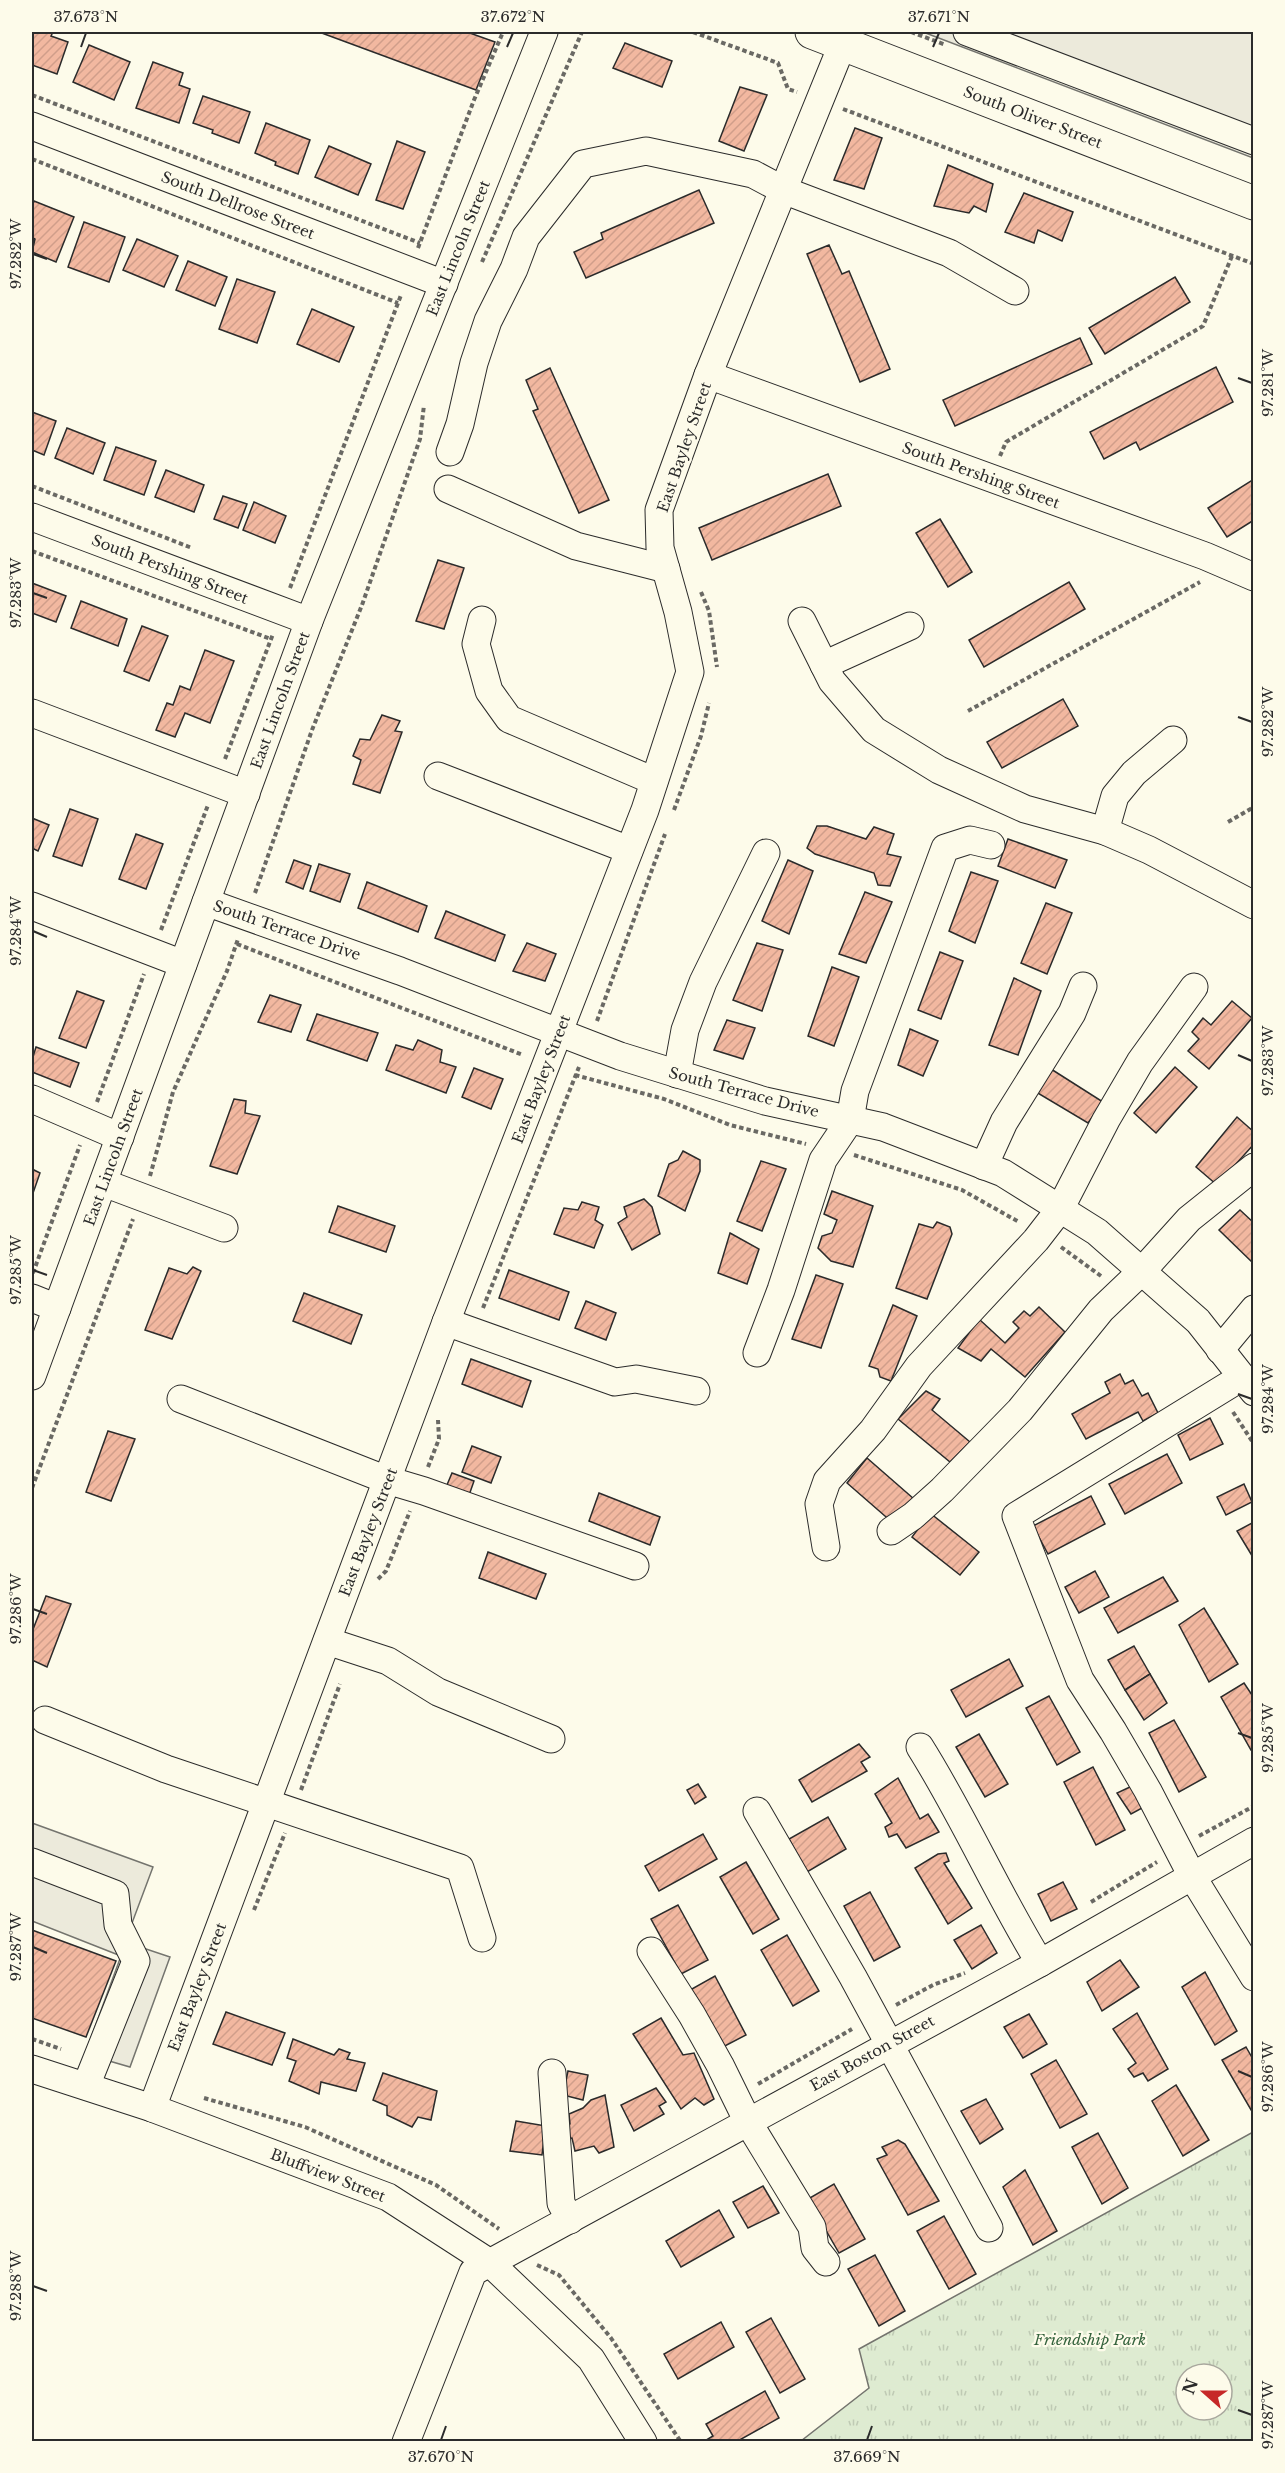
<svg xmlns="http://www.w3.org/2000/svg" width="1285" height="2473" viewBox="0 0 1285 2473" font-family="'Libre Baskerville',serif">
  <defs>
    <pattern id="park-tufts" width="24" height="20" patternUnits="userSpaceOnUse" patternTransform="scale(1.5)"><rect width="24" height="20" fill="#deebd1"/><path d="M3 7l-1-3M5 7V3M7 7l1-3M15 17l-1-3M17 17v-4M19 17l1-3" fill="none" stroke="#bfcab4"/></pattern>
    <pattern id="building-hatch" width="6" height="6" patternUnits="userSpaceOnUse" patternTransform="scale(1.5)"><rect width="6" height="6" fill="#f2b8a0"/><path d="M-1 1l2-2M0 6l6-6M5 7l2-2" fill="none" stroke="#d09e8a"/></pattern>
  </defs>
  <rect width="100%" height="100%" fill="#fdfbea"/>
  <path fill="url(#park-tufts)" stroke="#74746e" stroke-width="1.5" fill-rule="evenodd" d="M 1253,2132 L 1253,2441 L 801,2441 L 869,2388 L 859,2349 ZM 1186,2374 L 1222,2374 L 1222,2410 L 1186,2410 Z"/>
  <g fill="#eceadb" stroke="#74746e" stroke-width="1.5">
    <polygon points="923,32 1253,32 1253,158"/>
    <polygon points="32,1823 153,1867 132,1923 134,1945 170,1957 130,2067 85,2054 121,1956 32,1921"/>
  </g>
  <g fill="url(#building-hatch)" stroke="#2b2b2b" stroke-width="1.5">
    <polygon points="32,32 53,32 51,36 68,42 57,74 32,65"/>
    <polygon points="319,32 467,32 495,42 476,90"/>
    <polygon points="625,43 672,61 662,87 613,68"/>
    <polygon points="89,45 130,62 114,100 73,82"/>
    <polygon points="153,62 183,73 179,85 190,89 179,123 136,108"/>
    <polygon points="740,87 767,95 744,151 719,141"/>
    <polygon points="203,96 250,112 239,143 212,133 213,130 193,123"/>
    <polygon points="266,123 310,140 298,174 275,165 276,162 255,153"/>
    <polygon points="855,128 882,138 864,189 834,180"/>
    <polygon points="397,141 425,152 403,209 376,200"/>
    <polygon points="329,146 371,164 358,195 315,177"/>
    <polygon points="948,165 993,184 986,212 974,206 969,213 934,206"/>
    <polygon points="699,190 714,223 586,278 574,252 603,239 601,233"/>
    <polygon points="1024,193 1073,212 1062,241 1038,230 1034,243 1005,232"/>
    <polygon points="34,201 74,217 56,262 32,252 35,239 32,237 32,207"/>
    <polygon points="84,222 125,237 109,282 68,267"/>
    <polygon points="137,239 178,256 164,287 123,270"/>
    <polygon points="829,245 842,274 849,271 890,369 860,382 807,254"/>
    <polygon points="188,261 227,277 215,306 176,290"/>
    <polygon points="1175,277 1190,302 1105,354 1089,328"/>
    <polygon points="237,279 275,292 257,343 219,329"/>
    <polygon points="312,309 354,327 339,362 297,344"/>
    <polygon points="1080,338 1092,364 955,426 943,400"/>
    <polygon points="1216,367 1233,402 1140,450 1136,442 1104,459 1090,432"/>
    <polygon points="550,368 609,500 579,513 533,411 538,409 526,380"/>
    <polygon points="32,412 56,421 44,455 32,450"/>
    <polygon points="67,428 105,443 93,474 55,458"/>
    <polygon points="116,447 156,461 144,495 104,480"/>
    <polygon points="166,470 204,485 194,512 155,497"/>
    <polygon points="828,474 841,506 712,560 699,528"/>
    <polygon points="1254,479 1254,520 1227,537 1208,508"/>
    <polygon points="223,496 247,504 238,528 214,519"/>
    <polygon points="254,502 286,516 275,543 243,530"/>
    <polygon points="940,519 972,572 948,587 916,533"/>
    <polygon points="438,560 464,568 444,629 416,621"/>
    <polygon points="1069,582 1085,609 984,667 969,640"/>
    <polygon points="32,583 66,596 56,622 32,613"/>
    <polygon points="81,601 127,619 118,646 71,628"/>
    <polygon points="142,626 168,636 149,681 124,671"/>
    <polygon points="205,650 234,661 210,723 185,713 175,737 156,730 167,703 173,705 180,686 190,690"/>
    <polygon points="1063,699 1078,726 1002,768 987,742"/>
    <polygon points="382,715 400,721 395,731 402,732 380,793 353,784 361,760 353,756 360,739 370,740"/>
    <polygon points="70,809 98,819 82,866 53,856"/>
    <polygon points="32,818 49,825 38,851 32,848"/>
    <polygon points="817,826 827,826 866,839 874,827 894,834 887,854 901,857 890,886 878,885 874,873 815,854 807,848"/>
    <polygon points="136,834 163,844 146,889 119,879"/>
    <polygon points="1008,839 1067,860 1055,888 998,866"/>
    <polygon points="294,860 311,866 303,889 286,882"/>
    <polygon points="788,860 813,871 789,934 762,921"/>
    <polygon points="319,864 350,874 340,902 310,891"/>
    <polygon points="971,872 998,881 975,943 949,931"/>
    <polygon points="367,882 427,906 418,932 358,908"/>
    <polygon points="865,892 892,902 866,963 839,954"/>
    <polygon points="1046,903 1072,913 1047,974 1021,963"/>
    <polygon points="446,911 505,935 495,961 435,938"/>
    <polygon points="527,943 556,954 545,981 513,971"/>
    <polygon points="757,943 783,950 762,1011 733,1000"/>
    <polygon points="940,952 963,961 941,1019 918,1010"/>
    <polygon points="832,967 859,977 834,1046 808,1036"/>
    <polygon points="1014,978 1041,991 1018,1055 989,1045"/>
    <polygon points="77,991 104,1001 86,1048 59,1038"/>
    <polygon points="270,995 301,1005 291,1032 258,1022"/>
    <polygon points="1232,1001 1252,1018 1209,1069 1188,1051 1199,1039 1192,1032 1203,1018 1211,1025"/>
    <polygon points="317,1014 378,1033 367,1061 307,1040"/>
    <polygon points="727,1020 755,1028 743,1059 714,1050"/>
    <polygon points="910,1029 938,1041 923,1076 898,1065"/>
    <polygon points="418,1040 442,1050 440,1062 456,1067 446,1093 386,1070 396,1045 413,1050"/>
    <polygon points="36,1047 79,1063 70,1087 32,1072 32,1060"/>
    <polygon points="1175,1067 1197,1087 1156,1133 1134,1113"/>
    <polygon points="474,1068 503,1079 491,1109 462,1097"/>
    <polygon points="1051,1069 1103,1102 1088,1123 1036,1092"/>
    <polygon points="234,1099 246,1101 245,1113 260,1116 237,1174 210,1166"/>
    <polygon points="1237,1117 1254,1132 1254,1144 1217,1185 1196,1167"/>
    <polygon points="683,1151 700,1160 700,1171 685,1211 658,1196 669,1164 678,1160"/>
    <polygon points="761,1161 786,1169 762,1231 737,1221"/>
    <polygon points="32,1169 40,1173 32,1196"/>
    <polygon points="832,1191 873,1206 853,1267 831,1261 818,1248 822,1236 832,1233 837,1220 824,1214"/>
    <polygon points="644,1199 652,1207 660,1234 632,1250 618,1223 627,1217 624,1207"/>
    <polygon points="582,1202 599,1207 595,1220 603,1225 594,1248 554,1234 564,1208 578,1210"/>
    <polygon points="338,1206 395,1226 386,1252 329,1232"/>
    <polygon points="1240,1210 1254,1223 1254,1264 1219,1230"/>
    <polygon points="937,1222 950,1227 952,1234 927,1299 896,1288 919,1224 933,1228"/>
    <polygon points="730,1233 759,1249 747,1284 718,1273"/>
    <polygon points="193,1267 201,1271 172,1339 145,1330 169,1268 187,1274"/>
    <polygon points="509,1270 569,1292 559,1320 499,1298"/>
    <polygon points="816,1275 843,1284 821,1348 792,1339"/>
    <polygon points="304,1293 362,1315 351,1344 293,1321"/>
    <polygon points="586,1301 616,1313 606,1340 575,1328"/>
    <polygon points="893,1305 917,1316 891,1381 880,1377 878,1369 869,1366"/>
    <polygon points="1039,1307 1065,1332 1025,1377 991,1349 981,1361 958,1348 979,1319 1005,1343 1019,1328 1013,1322 1024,1311 1030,1316"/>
    <polygon points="471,1359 531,1381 522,1407 462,1384"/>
    <polygon points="1120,1374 1125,1384 1133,1380 1142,1396 1148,1393 1158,1413 1143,1421 1138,1412 1086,1439 1072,1414 1110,1393 1105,1382"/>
    <polygon points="926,1391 940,1399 932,1410 970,1442 950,1462 898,1419"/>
    <polygon points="1210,1418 1223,1444 1190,1460 1178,1435"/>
    <polygon points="108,1431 135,1439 111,1501 86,1492"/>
    <polygon points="472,1446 501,1457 491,1483 462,1472"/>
    <polygon points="1167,1454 1182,1483 1125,1514 1109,1484"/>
    <polygon points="867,1458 914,1499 893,1523 847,1483"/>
    <polygon points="452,1473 474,1481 467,1501 444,1492"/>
    <polygon points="1244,1484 1252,1502 1226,1515 1217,1497"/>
    <polygon points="599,1493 660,1517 650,1545 589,1521"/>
    <polygon points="1091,1496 1105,1524 1048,1554 1033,1526"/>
    <polygon points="930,1513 979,1552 960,1575 912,1537"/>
    <polygon points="1254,1522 1254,1559 1237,1531"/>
    <polygon points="488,1552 546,1574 536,1599 479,1578"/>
    <polygon points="1095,1571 1109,1597 1079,1613 1065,1587"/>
    <polygon points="1163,1577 1178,1601 1118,1633 1104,1608"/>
    <polygon points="46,1596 71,1604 47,1667 32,1660 32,1632"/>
    <polygon points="1204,1608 1238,1664 1209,1682 1179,1625"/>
    <polygon points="1134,1646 1150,1674 1125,1690 1108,1660"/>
    <polygon points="1009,1659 1023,1686 966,1717 951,1690"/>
    <polygon points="1150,1674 1167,1703 1144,1720 1125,1690"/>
    <polygon points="1244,1683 1254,1698 1254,1749 1251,1750 1221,1697"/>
    <polygon points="1049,1696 1080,1752 1057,1765 1026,1708"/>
    <polygon points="1174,1720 1206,1777 1179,1792 1149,1733"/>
    <polygon points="979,1734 1008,1784 985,1797 956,1747"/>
    <polygon points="859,1744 870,1757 861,1762 867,1771 812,1802 799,1780"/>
    <polygon points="1093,1767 1125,1830 1096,1845 1064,1782"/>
    <polygon points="898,1778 920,1819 928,1814 939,1832 906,1848 897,1834 889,1837 885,1827 892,1823 875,1794"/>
    <polygon points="698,1784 706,1797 695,1804 687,1790"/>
    <polygon points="1132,1786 1144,1807 1131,1814 1117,1793"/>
    <polygon points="828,1817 846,1849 807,1872 789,1839"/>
    <polygon points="703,1834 717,1859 659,1891 645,1866"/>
    <polygon points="946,1853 949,1861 944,1863 972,1908 948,1924 915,1868 938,1854"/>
    <polygon points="746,1862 779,1919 753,1934 720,1877"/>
    <polygon points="1063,1882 1077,1909 1051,1921 1038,1894"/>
    <polygon points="870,1892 900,1947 874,1961 844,1906"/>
    <polygon points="678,1905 708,1960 681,1974 651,1919"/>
    <polygon points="981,1925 997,1953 972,1969 954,1940"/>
    <polygon points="32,1930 116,1961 86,2037 32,2018"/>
    <polygon points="787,1935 819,1991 793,2006 761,1950"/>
    <polygon points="1120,1960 1139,1987 1102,2011 1087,1982"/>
    <polygon points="1205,1972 1237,2031 1215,2045 1182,1987"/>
    <polygon points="715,1976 746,2035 721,2048 690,1990"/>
    <polygon points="226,2012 285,2033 272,2065 213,2044"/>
    <polygon points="1137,2013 1168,2069 1148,2081 1143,2073 1134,2077 1128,2069 1136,2063 1113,2029"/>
    <polygon points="1029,2014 1047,2044 1023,2058 1004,2027"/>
    <polygon points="661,2018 683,2055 694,2053 714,2099 704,2105 695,2098 681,2109 633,2034"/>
    <polygon points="293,2039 334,2055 339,2049 350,2053 347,2059 365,2063 356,2091 321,2082 319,2094 289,2081 296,2061 287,2058"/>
    <polygon points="1246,2047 1254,2061 1254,2115 1222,2060"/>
    <polygon points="1056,2060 1087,2114 1060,2128 1031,2074"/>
    <polygon points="568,2071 588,2075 583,2100 563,2095"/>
    <polygon points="383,2073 437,2091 431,2120 418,2117 412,2127 387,2115 387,2106 373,2100"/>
    <polygon points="1176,2085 1209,2140 1183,2156 1152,2101"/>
    <polygon points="656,2088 666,2102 659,2106 664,2114 634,2131 621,2105"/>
    <polygon points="605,2095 614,2147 599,2153 594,2146 575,2151 572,2138 565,2139 563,2129 570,2124 569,2114 583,2108 591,2100"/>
    <polygon points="986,2099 1003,2129 980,2144 961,2111"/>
    <polygon points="516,2121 552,2127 544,2139 542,2155 510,2151"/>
    <polygon points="1098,2133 1128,2188 1102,2204 1072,2147"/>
    <polygon points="898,2140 905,2144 939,2201 908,2215 877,2159 887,2155 882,2147"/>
    <polygon points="1025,2170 1057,2231 1033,2245 1003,2187"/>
    <polygon points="834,2184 865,2239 839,2253 808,2199"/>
    <polygon points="763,2186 779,2213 748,2228 733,2202"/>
    <polygon points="719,2210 734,2237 681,2267 666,2241"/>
    <polygon points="944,2216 976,2274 949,2289 917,2231"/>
    <polygon points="875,2255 905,2311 879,2326 848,2269"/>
    <polygon points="771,2318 805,2379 780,2393 746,2332"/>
    <polygon points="721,2322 734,2347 678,2379 664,2354"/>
    <polygon points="765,2391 779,2418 736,2442 703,2442 713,2436 706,2424"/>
  </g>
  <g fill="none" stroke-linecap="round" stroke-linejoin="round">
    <defs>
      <g id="minor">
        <polyline points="967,32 1254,141"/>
        <polyline points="32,126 444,284"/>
        <polyline points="708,375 1205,556 1254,577"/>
        <polyline points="450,452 460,424 474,363 488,321 514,269 526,237 583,164 646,151 753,174 783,190 949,253 1015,291"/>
        <polyline points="448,489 576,546 666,569"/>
        <polyline points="32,517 309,621"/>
        <polyline points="482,620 476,644 489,691 509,719 654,781"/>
        <polyline points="802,621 832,681 874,730 939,770 1025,809 1105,831 1149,850 1254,905"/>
        <polyline points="824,665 910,626"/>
        <polyline points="32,713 246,794"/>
        <polyline points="438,776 629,850"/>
        <polyline points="1105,831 1115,796 1134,773 1173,740"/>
        <polyline points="206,902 400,971 620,1056 765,1101 883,1127 1003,1173 1097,1232 1198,1321 1254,1392"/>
        <polyline points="32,906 183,964"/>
        <polyline points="677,1074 685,1030 703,982 766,853"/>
        <polyline points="32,1099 120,1137"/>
        <polyline points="984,1166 1004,1122 1072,1013 1083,986"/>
        <polyline points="104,1183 224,1228"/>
        <polyline points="32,1298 57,1308"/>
        <polyline points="446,1322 615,1382 636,1379 696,1391"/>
        <polyline points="1220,1350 1254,1309"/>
        <polyline points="757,1353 781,1290 823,1160 850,1120 855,1091 945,848 970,840 991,845"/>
        <polyline points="32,1376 309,621 544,32"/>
        <polyline points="1242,1377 1016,1516 1080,1680 1113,1731 1148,1791 1192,1876 1254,1977"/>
        <polyline points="181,1399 387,1480 424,1491 635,1566"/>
        <polyline points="891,1531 913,1516 942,1490 1020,1410 1101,1310 1142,1271 1189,1219 1254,1167"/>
        <polyline points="826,1547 819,1504 827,1481 873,1430 919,1366 1036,1240 1060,1209 1106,1120 1140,1062 1194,987"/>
        <polyline points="327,1641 388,1661 438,1692 551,1739"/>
        <polyline points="45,1720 166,1769 460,1868 482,1938"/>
        <path d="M 920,1747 C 964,1817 997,1893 1040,1963"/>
        <polyline points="757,1811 853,1977 989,2228"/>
        <polyline points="32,1862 115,1894 118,1925 136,1961 86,2086"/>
        <polyline points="651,1951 692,2015 720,2065 748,2122 812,2227 815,2248 826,2262"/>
        <polyline points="32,2069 152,2108 388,2197 490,2263 591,2359 643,2442"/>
        <polyline points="552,2073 561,2203 570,2220"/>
        <polyline points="152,2108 446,1322 645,810 690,672 678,612 660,548 659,510 708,375 843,43"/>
        <polyline points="406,2442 473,2272 1040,1963 1254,1841"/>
      </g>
      <polyline id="major" points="812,32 1254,203"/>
    </defs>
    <use href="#minor" stroke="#2b2b2b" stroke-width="29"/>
    <use href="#major" stroke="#2b2b2b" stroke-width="35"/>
    <g stroke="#6a6964" stroke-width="4" stroke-dasharray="4.5 3" stroke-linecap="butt">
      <polyline points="693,32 778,63 788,89 797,92"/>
      <polyline points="911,32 946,45"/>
      <polyline points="32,95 420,243"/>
      <polyline points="843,109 1254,264"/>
      <polyline points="32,159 398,303"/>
      <polyline points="418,248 474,100 503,32"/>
      <polyline points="482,262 582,32"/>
      <polyline points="1000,456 1006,442 1203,326 1232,256"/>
      <polyline points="32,486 192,548"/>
      <polyline points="32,551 271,639"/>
      <polyline points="290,588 401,295"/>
      <polyline points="701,592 709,611 717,667"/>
      <polyline points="968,711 1200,582"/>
      <polyline points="225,759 273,634"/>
      <polyline points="674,810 701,736 709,703"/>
      <polyline points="1228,822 1254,807"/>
      <polyline points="255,893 312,730 362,605 420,439 424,405"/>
      <polyline points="161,930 208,805"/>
      <polyline points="237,944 523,1055"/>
      <polyline points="597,1021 665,834"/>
      <polyline points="575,1075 664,1099 730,1125 806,1144"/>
      <polyline points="97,1102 144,974"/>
      <polyline points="854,1155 962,1190 1019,1222"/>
      <polyline points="150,1176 173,1092 227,971 238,939"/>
      <polyline points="1061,1247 1101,1276"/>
      <polyline points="33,1273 80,1145"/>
      <polyline points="483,1308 579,1067"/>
      <polyline points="1233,1412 1254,1444"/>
      <polyline points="428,1467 439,1439 438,1420"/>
      <polyline points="32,1488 133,1219"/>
      <polyline points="378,1579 386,1571 410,1511"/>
      <polyline points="301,1790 340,1684"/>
      <polyline points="1199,1836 1254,1806"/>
      <polyline points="1091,1902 1157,1862"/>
      <polyline points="254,1910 285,1833"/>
      <polyline points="896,2005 933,1985 965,1973"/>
      <polyline points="32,2039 61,2049"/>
      <polyline points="758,2084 852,2029"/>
      <polyline points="204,2098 305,2127 436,2185 499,2229"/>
      <polyline points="537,2265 559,2275 611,2338 681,2442"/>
    </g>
    <use href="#minor" stroke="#fdfbea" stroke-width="27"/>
    <use href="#major" stroke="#fdfbea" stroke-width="33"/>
  </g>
  <path fill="none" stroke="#2b2b2b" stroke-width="2" d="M 81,47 L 86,33M 507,47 L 513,33M 933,47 L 939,33M 33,254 L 47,259M 1238,378 L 1252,383M 33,593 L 47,598M 1238,717 L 1252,722M 33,931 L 47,937M 1238,1055 L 1252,1061M 33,1270 L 47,1275M 1238,1394 L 1252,1399M 33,1609 L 47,1614M 1238,1733 L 1252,1738M 33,1947 L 47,1953M 1238,2071 L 1252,2077M 33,2286 L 47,2291M 1238,2410 L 1252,2415M 441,2440 L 446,2426M 867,2440 L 872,2426"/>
  <g text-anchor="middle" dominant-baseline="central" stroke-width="4.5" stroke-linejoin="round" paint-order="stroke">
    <g font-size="15" fill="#2b2b2b" stroke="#fdfbea">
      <text transform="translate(1033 117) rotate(21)">South Oliver Street</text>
      <text transform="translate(238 205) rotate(21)">South Dellrose Street</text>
      <text transform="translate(458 248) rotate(-68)">East Lincoln Street</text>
      <text transform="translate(684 447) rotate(-71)">East Bayley Street</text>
      <text transform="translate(981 475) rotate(20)">South Pershing Street</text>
      <text transform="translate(170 569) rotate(21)">South Pershing Street</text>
      <text transform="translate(280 700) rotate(-70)">East Lincoln Street</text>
      <text transform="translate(287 930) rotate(19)">South Terrace Drive</text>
      <text transform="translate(541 1079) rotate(-69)">East Bayley Street</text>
      <text transform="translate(744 1092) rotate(15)">South Terrace Drive</text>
      <text transform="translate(113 1157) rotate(-70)">East Lincoln Street</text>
      <text transform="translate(368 1532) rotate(-69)">East Bayley Street</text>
      <text transform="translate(197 1987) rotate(-69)">East Bayley Street</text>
      <text transform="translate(872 2053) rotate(-29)">East Boston Street</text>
      <text transform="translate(328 2175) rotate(21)">Bluffview Street</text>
    </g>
    <g font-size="15" font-style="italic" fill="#34623c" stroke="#fdfbea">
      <text x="1090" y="2339">Friendship Park</text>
    </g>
  </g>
  <rect width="1285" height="2473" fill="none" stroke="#fdfbea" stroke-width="66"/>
  <g transform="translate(1204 2392) rotate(291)"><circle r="28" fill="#fdfbea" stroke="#a9a89e" stroke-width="1.5"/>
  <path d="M0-4.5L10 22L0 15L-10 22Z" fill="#c62828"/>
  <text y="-9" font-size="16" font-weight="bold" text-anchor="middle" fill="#2b2b2b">N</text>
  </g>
  <rect x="33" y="33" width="1219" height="2407" fill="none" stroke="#2b2b2b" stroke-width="2"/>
  <g font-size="15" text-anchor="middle" fill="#2b2b2b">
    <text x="86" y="22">37.673°N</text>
    <text x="513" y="22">37.672°N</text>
    <text x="939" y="22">37.671°N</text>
    <text transform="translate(16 254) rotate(-90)" y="5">97.282°W</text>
    <text transform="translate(1268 383) rotate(-90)" y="5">97.281°W</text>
    <text transform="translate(16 593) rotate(-90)" y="5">97.283°W</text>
    <text transform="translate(1268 722) rotate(-90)" y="5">97.282°W</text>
    <text transform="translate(16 931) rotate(-90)" y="5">97.284°W</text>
    <text transform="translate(1268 1061) rotate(-90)" y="5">97.283°W</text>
    <text transform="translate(16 1270) rotate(-90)" y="5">97.285°W</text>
    <text transform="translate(1268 1399) rotate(-90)" y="5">97.284°W</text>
    <text transform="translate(16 1609) rotate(-90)" y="5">97.286°W</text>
    <text transform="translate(1268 1738) rotate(-90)" y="5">97.285°W</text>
    <text transform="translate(16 1947) rotate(-90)" y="5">97.287°W</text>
    <text transform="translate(1268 2077) rotate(-90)" y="5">97.286°W</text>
    <text transform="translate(16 2286) rotate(-90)" y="5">97.288°W</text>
    <text transform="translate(1268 2415) rotate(-90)" y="5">97.287°W</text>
    <text x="441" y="2462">37.670°N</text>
    <text x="867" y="2462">37.669°N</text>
  </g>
</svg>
